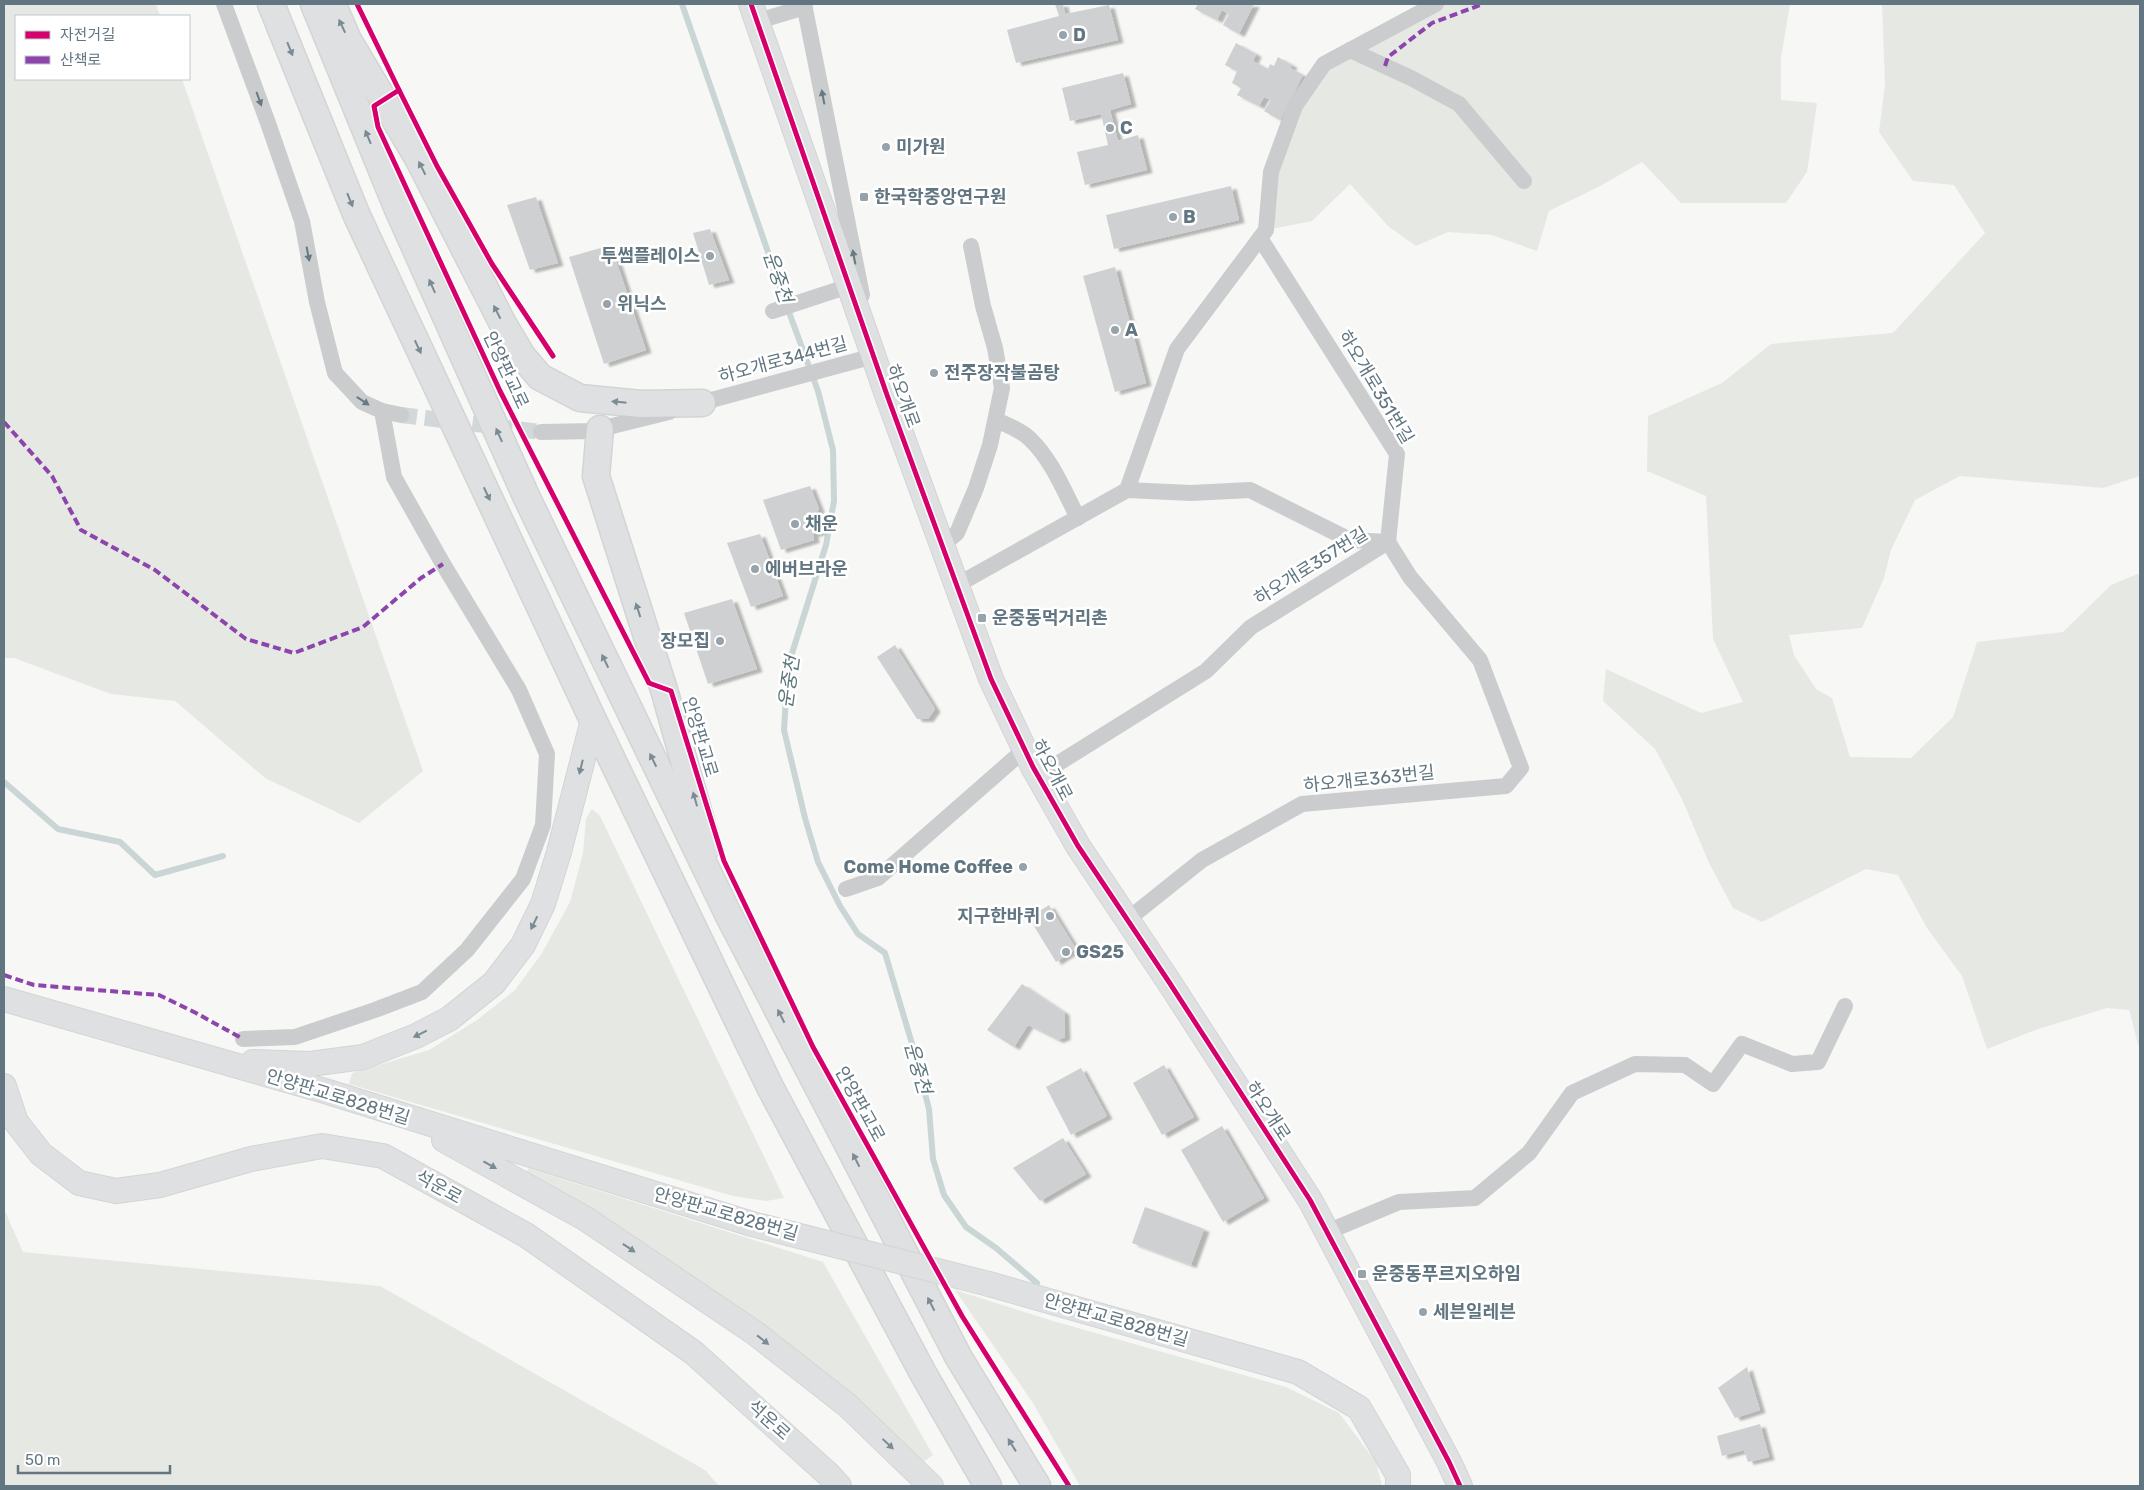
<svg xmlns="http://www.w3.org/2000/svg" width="2144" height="1490" viewBox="0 0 2144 1490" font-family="Rubik,'Noto Sans KR',sans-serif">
  <defs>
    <filter id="shadow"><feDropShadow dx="5.5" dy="3" stdDeviation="1" flood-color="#0004"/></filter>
  </defs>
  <rect width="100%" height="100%" fill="#f7f7f6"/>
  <g fill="#e6e9e3">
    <polygon points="4,4 156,4 160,16 16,16 16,79 182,79 423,771 359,823 265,778 175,701 111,694 14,658 4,658"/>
    <polygon points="1436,4 1790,4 1781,58 1781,100 1817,103 1807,172 1786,203 1681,203 1642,162 1602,185 1549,211 1537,251 1492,235 1448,232 1416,246 1389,227 1350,184 1312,221 1266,230 1271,172 1324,64"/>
    <polygon points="1882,4 2140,4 2140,476 2103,488 1960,476 1915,500 1891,550 1884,578 1862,628 1789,635 1794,655 1816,689 1832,698 1850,757 1911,758 1953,717 1977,642 2063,632 2111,585 2140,573 2140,1052 2129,1010 2107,1008 2035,1030 1987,1049 1962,976 1927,928 1898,875 1866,869 1762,922 1733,908 1709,863 1682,799 1655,749 1603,701 1606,669 1701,713 1743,702 1713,639 1706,496 1647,471 1648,416 1722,383 1771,344 1893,333 1985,233 1954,185 1913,181 1879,132 1885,85"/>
    <polygon points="592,809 600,816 784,1198 766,1201 733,1196 349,1084 352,1073 429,1050 477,1020 515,990 542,953 570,902 583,853 586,819"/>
    <polygon points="528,1168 823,1262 933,1455 925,1461 915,1463 764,1328 652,1248 566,1195 526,1175"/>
    <polygon points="4,1209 23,1252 380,1286 705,1470 719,1486 4,1486"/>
    <polygon points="955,1290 1053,1321 1286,1387 1339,1413 1376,1462 1382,1486 1080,1486 1033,1403"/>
  </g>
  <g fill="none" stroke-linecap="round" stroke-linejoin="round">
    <g stroke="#cad5d6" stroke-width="6">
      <polyline points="682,4 786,304 818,391 833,450 834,501 826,545 788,666 784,730 805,818 818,862 840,906 858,934 885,953 913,1047 929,1109 933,1159 944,1195 966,1227 996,1248 1037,1283"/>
      <polyline points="4,782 58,829 120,842 155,875 223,856"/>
    </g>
  </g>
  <g fill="#ced0d1" filter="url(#shadow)">
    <polygon points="1055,4 1063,4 1065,14 1109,5 1118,40 1016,63 1007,30 1059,16"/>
    <polygon points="1198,4 1254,4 1239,34 1223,25 1229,14 1222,10 1217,20 1195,9"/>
    <polygon points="1236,43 1256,54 1253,61 1268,69 1270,64 1274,66 1278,57 1292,65 1290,68 1303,75 1280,120 1264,111 1271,100 1264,97 1259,106 1237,95 1241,88 1232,83 1237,71 1225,65"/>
    <polygon points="1123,73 1131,104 1110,110 1118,141 1138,135 1147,170 1085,185 1077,152 1108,145 1101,114 1070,121 1062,88"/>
    <polygon points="1231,186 1239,220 1114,249 1106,215"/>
    <polygon points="536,197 558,263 530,270 507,205"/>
    <polygon points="710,229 729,280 709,285 693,233"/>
    <polygon points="611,245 646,350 604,364 569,257"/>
    <polygon points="1115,267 1146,383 1115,392 1083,276"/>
    <polygon points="810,486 819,509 815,515 820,532 813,534 814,540 781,550 763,500"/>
    <polygon points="760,534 783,596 751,607 727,543"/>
    <polygon points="732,599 757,669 708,684 684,613"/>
    <polygon points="895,645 935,709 928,719 917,719 877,657"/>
    <polygon points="1049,905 1076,949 1056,962 1029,918"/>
    <polygon points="1022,984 1064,1012 1065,1037 1058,1040 1028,1025 1014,1047 987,1030"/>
    <polygon points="1164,1065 1194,1117 1162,1135 1133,1083"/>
    <polygon points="1081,1068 1107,1116 1071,1135 1046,1087"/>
    <polygon points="1222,1126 1264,1198 1223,1222 1181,1150"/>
    <polygon points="1063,1138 1086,1174 1040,1201 1013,1168"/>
    <polygon points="1145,1207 1204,1229 1191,1265 1132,1243"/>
    <polygon points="1747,1367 1760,1410 1735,1418 1718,1388"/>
    <polygon points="1760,1424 1769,1457 1748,1462 1744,1450 1722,1456 1717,1436"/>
  </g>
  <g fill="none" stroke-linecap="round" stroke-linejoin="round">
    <polyline stroke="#d2d7d9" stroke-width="16" stroke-dasharray="16 8" stroke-linecap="butt" points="401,415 541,432"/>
    <defs>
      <g id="secondary">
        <polyline points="751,4 887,395 942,545 991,679 1033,767 1078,846 1169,982 1310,1200 1449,1462 1460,1486"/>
        <polyline points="4,999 325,1091 752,1224"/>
        <polyline points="253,1062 310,1064 363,1057 416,1036 449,1019 494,983 523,945 543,904 559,852 593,720"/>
        <polyline points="4,1086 16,1122 41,1154 79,1183 116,1191 160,1185 251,1159 322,1146 383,1156 526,1235 694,1353 829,1475 839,1486"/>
        <polyline points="444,1140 586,1219 755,1333 847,1405 931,1486"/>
        <polyline points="989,1284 1298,1372 1359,1408 1398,1475 1398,1486"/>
      </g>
      <g id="primary">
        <polyline points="271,4 357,216 593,720 770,1087 924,1375 988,1486"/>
        <polyline points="314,4 397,207 526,496 728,914 959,1358 1037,1486"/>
        <polyline points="335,10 348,40 418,158 503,324 522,356 540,377 580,398 641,404 702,403"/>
        <polyline points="600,429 596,476 665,693 708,846"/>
      </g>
    </defs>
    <use href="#secondary" stroke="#d3d5d5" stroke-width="26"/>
    <use href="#primary" stroke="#d3d4d4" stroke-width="29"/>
    <g stroke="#cbcccd" stroke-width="16">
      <polyline points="224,4 268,123 302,221 317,302 335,373 362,402 382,411 401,415"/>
      <polyline points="804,4 862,295"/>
      <polyline points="758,21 805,7"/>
      <polyline points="1350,50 1411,78 1459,104 1524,181"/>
      <polyline points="1260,238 1266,230 1271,172 1295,106 1324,64 1436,4"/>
      <polyline points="773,311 849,286"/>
      <polyline points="693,405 874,356 872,348"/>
      <path d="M 996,420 C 1007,425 1021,430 1030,439 C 1052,460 1064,491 1078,518"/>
      <polyline points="541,432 592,431 669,412"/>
      <polyline points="1127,490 1191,493 1250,490 1350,540 1388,542"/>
      <polyline points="942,545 957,533 976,488 990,445 1002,388 995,348 983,306 971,246"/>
      <polyline points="957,585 1127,490 1177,349 1260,238 1397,454 1388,542"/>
      <polyline points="1038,776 1206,671 1251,627 1388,542"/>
      <polyline points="846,889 878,878 1024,750"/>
      <polyline points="1127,920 1202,860 1302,804 1506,786 1521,768 1480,660 1410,577 1388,542"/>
      <polyline points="243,1039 295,1037 375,1010 422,992 467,950 523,879 543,825 547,754 519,690 443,564 394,477 382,411"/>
      <polyline points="1327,1232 1399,1202 1475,1198 1529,1153 1572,1093 1635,1064 1685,1065 1713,1084 1742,1044 1792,1064 1818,1062 1845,1006"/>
    </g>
    <use href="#secondary" stroke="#dfe0e1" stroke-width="24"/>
    <use href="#primary" stroke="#dfe0e1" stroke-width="26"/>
    <defs>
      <polyline id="secondary-bridge" points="752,1224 989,1284"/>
    </defs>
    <use href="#secondary-bridge" stroke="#d3d5d5" stroke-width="26" stroke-linecap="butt"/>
    <use href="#secondary-bridge" stroke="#dfe0e1" stroke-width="24"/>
    <g stroke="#8e44ad" stroke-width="4" stroke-dasharray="8 4" stroke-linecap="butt">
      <polyline points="1385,66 1388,57 1432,23 1483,4"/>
      <polyline points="4,422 52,476 81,530 155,570 246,639 294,653 363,627 421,578 443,564"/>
      <polyline points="4,975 34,985 159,995 196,1013 243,1039"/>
    </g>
    <defs>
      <g id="cycleway">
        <polyline points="357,4 399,90 374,106 378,127 500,391 649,683 671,691 724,861 813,1047 962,1316 1069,1486"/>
        <polyline points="751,4 887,395 942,545 991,679 1033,767 1078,846 1169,982 1310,1200 1449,1462 1460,1486"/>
        <polyline points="399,90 437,166 492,264 553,356"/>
      </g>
    </defs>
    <use href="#cycleway" stroke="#fff" stroke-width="8"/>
    <use href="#cycleway" stroke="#d6006c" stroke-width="5"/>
  </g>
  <defs><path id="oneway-solid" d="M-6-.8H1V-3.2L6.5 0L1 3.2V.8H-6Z" transform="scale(1.25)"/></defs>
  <g fill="#7a8b94">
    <use href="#oneway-solid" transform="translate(342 26) rotate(-115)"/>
    <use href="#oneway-solid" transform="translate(290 49) rotate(68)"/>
    <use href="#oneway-solid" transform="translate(368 137) rotate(-112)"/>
    <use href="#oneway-solid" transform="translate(422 168) rotate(-117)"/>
    <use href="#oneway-solid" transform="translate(350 200) rotate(68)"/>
    <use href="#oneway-solid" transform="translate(432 286) rotate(-114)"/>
    <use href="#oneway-solid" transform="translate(497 312) rotate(-117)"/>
    <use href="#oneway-solid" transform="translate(418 347) rotate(65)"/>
    <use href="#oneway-solid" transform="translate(619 402) rotate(-174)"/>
    <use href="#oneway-solid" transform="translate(499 435) rotate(-114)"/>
    <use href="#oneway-solid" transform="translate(487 494) rotate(65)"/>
    <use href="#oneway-solid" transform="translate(638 610) rotate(-108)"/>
    <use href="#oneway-solid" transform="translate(605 661) rotate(-116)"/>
    <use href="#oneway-solid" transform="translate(653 760) rotate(-116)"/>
    <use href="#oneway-solid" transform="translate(581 767) rotate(104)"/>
    <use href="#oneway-solid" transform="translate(695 799) rotate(-106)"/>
    <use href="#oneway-solid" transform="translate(534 923) rotate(116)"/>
    <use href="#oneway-solid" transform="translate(781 1016) rotate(-117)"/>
    <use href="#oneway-solid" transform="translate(420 1034) rotate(154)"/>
    <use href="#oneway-solid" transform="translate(856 1160) rotate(-117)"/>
    <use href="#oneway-solid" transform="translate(490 1165) rotate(29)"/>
    <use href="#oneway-solid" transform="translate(629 1248) rotate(34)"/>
    <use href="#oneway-solid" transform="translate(931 1304) rotate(-117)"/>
    <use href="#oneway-solid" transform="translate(763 1340) rotate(38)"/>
    <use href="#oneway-solid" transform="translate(888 1444) rotate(43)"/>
    <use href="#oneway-solid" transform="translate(1012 1445) rotate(-122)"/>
  </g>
  <g fill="#667a85">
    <use href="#oneway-solid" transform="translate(823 97) rotate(-101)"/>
    <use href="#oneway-solid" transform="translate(259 99) rotate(70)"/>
    <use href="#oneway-solid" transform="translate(308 254) rotate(79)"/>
    <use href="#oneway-solid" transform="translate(854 257) rotate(-101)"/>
    <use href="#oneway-solid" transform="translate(363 401) rotate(33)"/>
  </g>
  <g fill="#96a3aa" stroke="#fff" stroke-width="2">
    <circle cx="1063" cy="35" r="5"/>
    <circle cx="1110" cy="128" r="5"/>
    <circle cx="886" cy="147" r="5"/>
    <rect x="859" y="192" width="10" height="10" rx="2.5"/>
    <circle cx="1173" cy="217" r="5"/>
    <circle cx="710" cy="256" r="5"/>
    <circle cx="607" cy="304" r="5"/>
    <circle cx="1115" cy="330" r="5"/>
    <circle cx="934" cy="373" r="5"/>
    <circle cx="795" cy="524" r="5"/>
    <circle cx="755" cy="569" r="5"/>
    <rect x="977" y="613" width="10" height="10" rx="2.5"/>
    <circle cx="720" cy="641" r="5"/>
    <circle cx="1023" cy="867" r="5"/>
    <circle cx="1050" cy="916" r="5"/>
    <circle cx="1066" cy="952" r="5"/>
    <rect x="1357" y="1269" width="10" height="10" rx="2.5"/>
    <circle cx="1423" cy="1312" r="5"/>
  </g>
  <g text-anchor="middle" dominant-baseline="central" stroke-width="5" stroke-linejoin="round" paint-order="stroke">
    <g font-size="18" font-weight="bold" fill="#617681" stroke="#fff" text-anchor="start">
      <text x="1073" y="35">D</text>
      <text x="1120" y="128">C</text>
      <text x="896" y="147">미가원</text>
      <text x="874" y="197">한국학중앙연구원</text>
      <text x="1183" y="217">B</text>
      <text x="700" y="256" text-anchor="end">투썸플레이스</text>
      <text x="617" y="304">위닉스</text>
      <text x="1125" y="330">A</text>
      <text x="944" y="373">전주장작불곰탕</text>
      <text x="805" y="524">채운</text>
      <text x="765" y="569">에버브라운</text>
      <text x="992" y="618">운중동먹거리촌</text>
      <text x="710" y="641" text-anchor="end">장모집</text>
      <text x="1013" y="867" text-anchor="end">Come Home Coffee</text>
      <text x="1040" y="916" text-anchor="end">지구한바퀴</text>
      <text x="1076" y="952">GS25</text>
      <text x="1372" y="1274">운중동푸르지오하임</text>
      <text x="1433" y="1312">세븐일레븐</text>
    </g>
    <g font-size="18" fill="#617681" stroke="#fff">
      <text transform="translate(783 360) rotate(-15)">하오개로344번길</text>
      <text transform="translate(506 370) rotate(65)">안양판교로</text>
      <text transform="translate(1376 387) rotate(59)">하오개로351번길</text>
      <text transform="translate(903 396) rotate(70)">하오개로</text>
      <text transform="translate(1311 566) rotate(-32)">하오개로357번길</text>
      <text transform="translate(700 737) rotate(73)">안양판교로</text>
      <text transform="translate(1052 770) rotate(62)">하오개로</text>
      <text transform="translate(1369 779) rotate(-6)">하오개로363번길</text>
      <text transform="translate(338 1097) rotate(17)">안양판교로828번길</text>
      <text transform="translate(860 1104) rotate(61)">안양판교로</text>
      <text transform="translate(1268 1111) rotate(57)">하오개로</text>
      <text transform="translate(439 1187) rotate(29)">석운로</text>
      <text transform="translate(726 1214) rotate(16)">안양판교로828번길</text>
      <text transform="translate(1116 1320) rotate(16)">안양판교로828번길</text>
      <text transform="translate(769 1420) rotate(42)">석운로</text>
    </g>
    <g font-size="19" font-style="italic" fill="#5c767c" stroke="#fff">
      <text transform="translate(778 277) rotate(71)">운중천</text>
      <text transform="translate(789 682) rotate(-82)">운중천</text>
      <text transform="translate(918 1068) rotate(74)">운중천</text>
    </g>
  </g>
  <rect width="2144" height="1490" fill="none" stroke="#617681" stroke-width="10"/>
  <rect x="15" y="15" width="175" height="65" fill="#ffffff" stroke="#c0c8cd"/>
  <rect x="25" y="31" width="25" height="8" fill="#d6006c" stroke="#c0c8cd"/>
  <text x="60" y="40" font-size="15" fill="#617681">자전거길</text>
  <rect x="25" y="56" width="25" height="8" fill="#8e44ad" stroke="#c0c8cd"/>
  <text x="60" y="65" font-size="15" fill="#617681">산책로</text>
  <path d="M18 1465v8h152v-8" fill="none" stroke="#617681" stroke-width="2.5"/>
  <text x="25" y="1465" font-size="15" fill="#617681" stroke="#ffffff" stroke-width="4" paint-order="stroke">50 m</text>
</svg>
